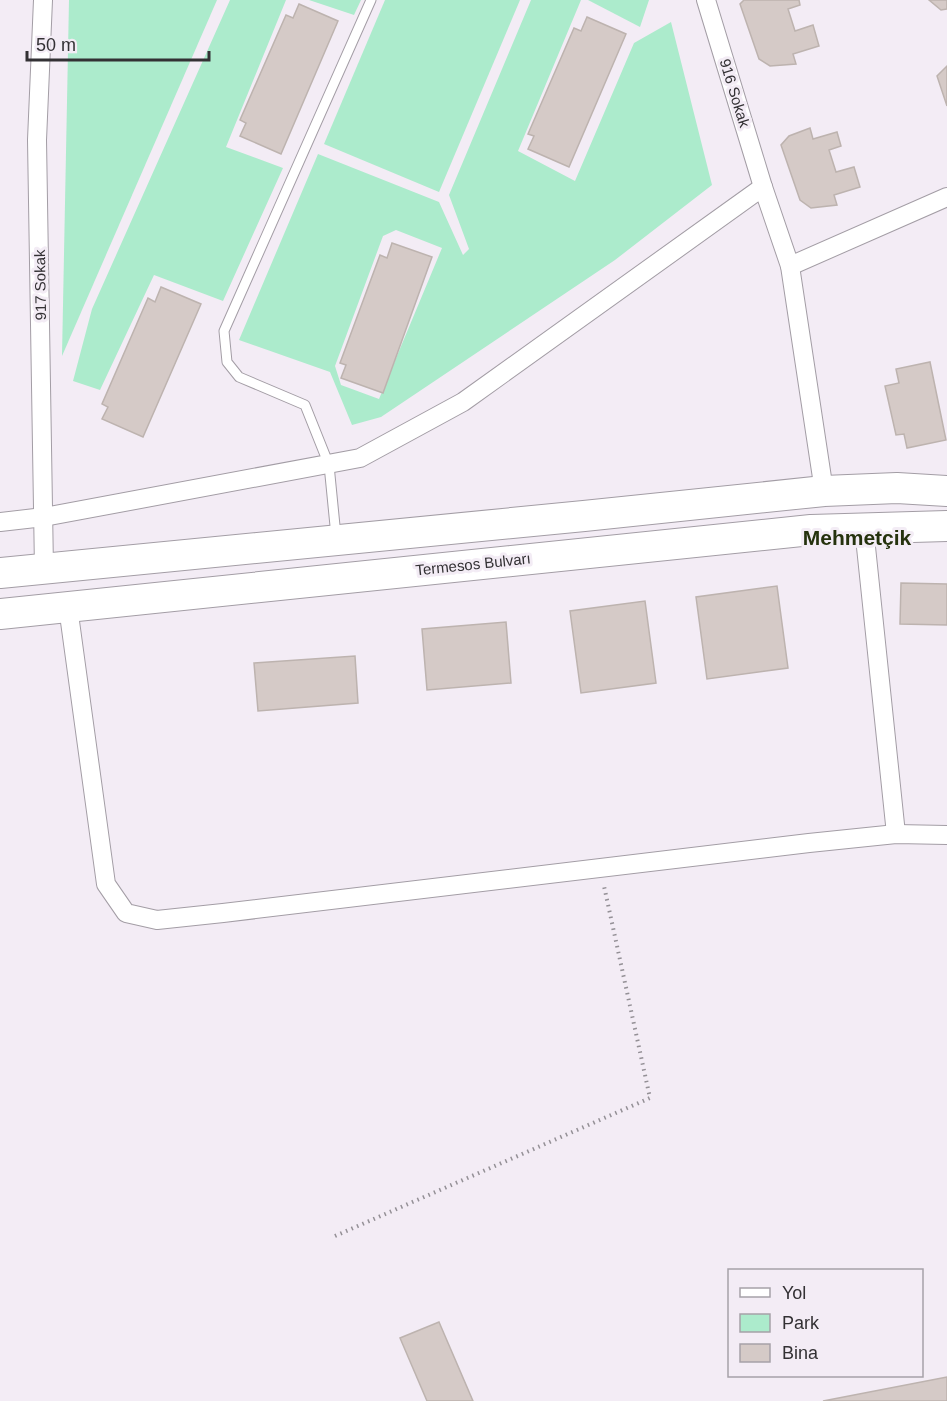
<svg xmlns="http://www.w3.org/2000/svg" width="947" height="1401" viewBox="0 0 947 1401" font-family="Arial,sans-serif">
  <rect width="100%" height="100%" fill="#f3ecf5"/>
  <g fill="#acebcc" fill-rule="evenodd">
    <polygon points="69,0 217,0 62,356"/>
    <polygon points="230,0 286,0 226,147 283,168 223,301 154,275 100,390 73,381 92,309"/>
    <polygon points="309,0 361,0 354,15"/>
    <polygon points="385,0 520,0 439,192 324,144"/>
    <path d="M 531,0 L 581,0 L 518,151 L 575,181 L 634,43 L 671,22 L 712,185 L 615,260 L 381,417 L 352,425 L 330,372 L 239,340 L 318,154 L 439,202 L 463,255 L 469,249 L 449,195 ZM 396,230 L 442,248 L 379,399 L 341,385 L 335,366 L 383,236 Z"/>
    <polygon points="588,0 649,0 640,27"/>
  </g>
  <g fill="#d5cac7" stroke="#bdb3af" stroke-width="1.5">
    <polygon points="744,0 799,0 800,5 788,9 795,31 813,25 819,46 793,54 796,64 770,66 759,59 740,4"/>
    <polygon points="929,0 947,0 947,9 941,10"/>
    <polygon points="299,4 338,21 281,154 240,136 246,123 240,120 286,15 293,18"/>
    <polygon points="587,17 626,34 569,167 528,149 534,136 528,134 574,28 581,31"/>
    <polygon points="947,66 947,106 937,76"/>
    <polygon points="810,128 813,139 837,132 841,146 829,150 836,172 854,167 860,187 834,195 837,205 811,208 800,200 781,145 789,136"/>
    <polygon points="392,243 432,257 383,393 341,378 346,365 340,363 380,255 387,258"/>
    <polygon points="161,287 201,304 143,437 102,419 108,407 102,404 148,298 155,302"/>
    <polygon points="930,362 946,440 907,448 904,434 896,435 885,386 899,383 896,369"/>
    <polygon points="901,583 947,584 947,625 900,624"/>
    <polygon points="777,586 788,668 707,679 696,597"/>
    <polygon points="645,601 656,683 581,693 570,611"/>
    <polygon points="506,622 511,683 427,690 422,629"/>
    <polygon points="355,656 358,703 258,711 254,663"/>
    <polygon points="439,1322 473,1401 427,1401 400,1338"/>
    <polygon points="947,1377 947,1401 823,1401"/>
  </g>
  <g fill="none" stroke-linecap="round" stroke-linejoin="round">
    <defs>
      <polyline id="lane" points="336,536 329,465 305,405 239,377 227,362 224,331 371,0"/>
      <g id="street">
        <polyline points="43,0 37,140 44,569"/>
        <polyline points="706,0 763,187"/>
        <polyline points="790,266 824,491"/>
        <polyline points="0,522 44,517 360,458 463,402 763,187 790,266 947,197"/>
        <polyline points="864,528 896,834"/>
        <polyline points="68,607 106,884 126,913 157,920 223,913 809,843 896,834 947,835"/>
      </g>
      <g id="primary">
        <polyline points="0,573 584,516 824,491 897,488 947,491"/>
        <polyline points="0,614 811,530 947,526"/>
      </g>
    </defs>
    <use href="#lane" stroke="#a39da5" stroke-width="11"/>
    <use href="#street" stroke="#a39da5" stroke-width="20"/>
    <use href="#primary" stroke="#a39da5" stroke-width="32"/>
    <polyline stroke="#949096" stroke-width="4" stroke-dasharray="1.5 4.5" stroke-linecap="butt" points="335,1236 650,1098 604,886"/>
    <use href="#lane" stroke="#fff" stroke-width="9"/>
    <use href="#street" stroke="#fff" stroke-width="18"/>
    <use href="#primary" stroke="#fff" stroke-width="30"/>
  </g>
  <g text-anchor="middle" dominant-baseline="central" stroke-width="6" stroke-linejoin="round" paint-order="stroke">
    <g font-size="15" fill="#333134" stroke="#f3ecf5">
      <text transform="translate(735 93) rotate(73)">916 Sokak</text>
      <text transform="translate(40 285) rotate(-91)">917 Sokak</text>
      <text transform="translate(473 564) rotate(-6)">Termesos Bulvarı</text>
    </g>
    <g font-size="21" font-weight="bold" fill="#25320d" stroke="#f3ecf5">
      <text x="857" y="537">Mehmetçik</text>
    </g>
  </g>
  <rect x="728" y="1269" width="195" height="108" fill="#f3ecf5" stroke="#a6a1a8" stroke-width="1.5"/>
  <rect x="740" y="1288" width="30" height="9" fill="#ffffff" stroke="#a6a1a8" stroke-width="1.5"/>
  <text x="782" y="1299" font-size="18" fill="#333134">Yol</text>
  <rect x="740" y="1314" width="30" height="18" fill="#acebcc" stroke="#a6a1a8" stroke-width="1.5"/>
  <text x="782" y="1329" font-size="18" fill="#333134">Park</text>
  <rect x="740" y="1344" width="30" height="18" fill="#d5cac7" stroke="#a6a1a8" stroke-width="1.5"/>
  <text x="782" y="1359" font-size="18" fill="#333134">Bina</text>
  <path d="M27 51v9h182v-9" fill="none" stroke="#333134" stroke-width="3"/>
  <text x="36" y="51" font-size="18" fill="#333134" stroke="#f3ecf5" stroke-width="4.5" paint-order="stroke">50 m</text>
</svg>
